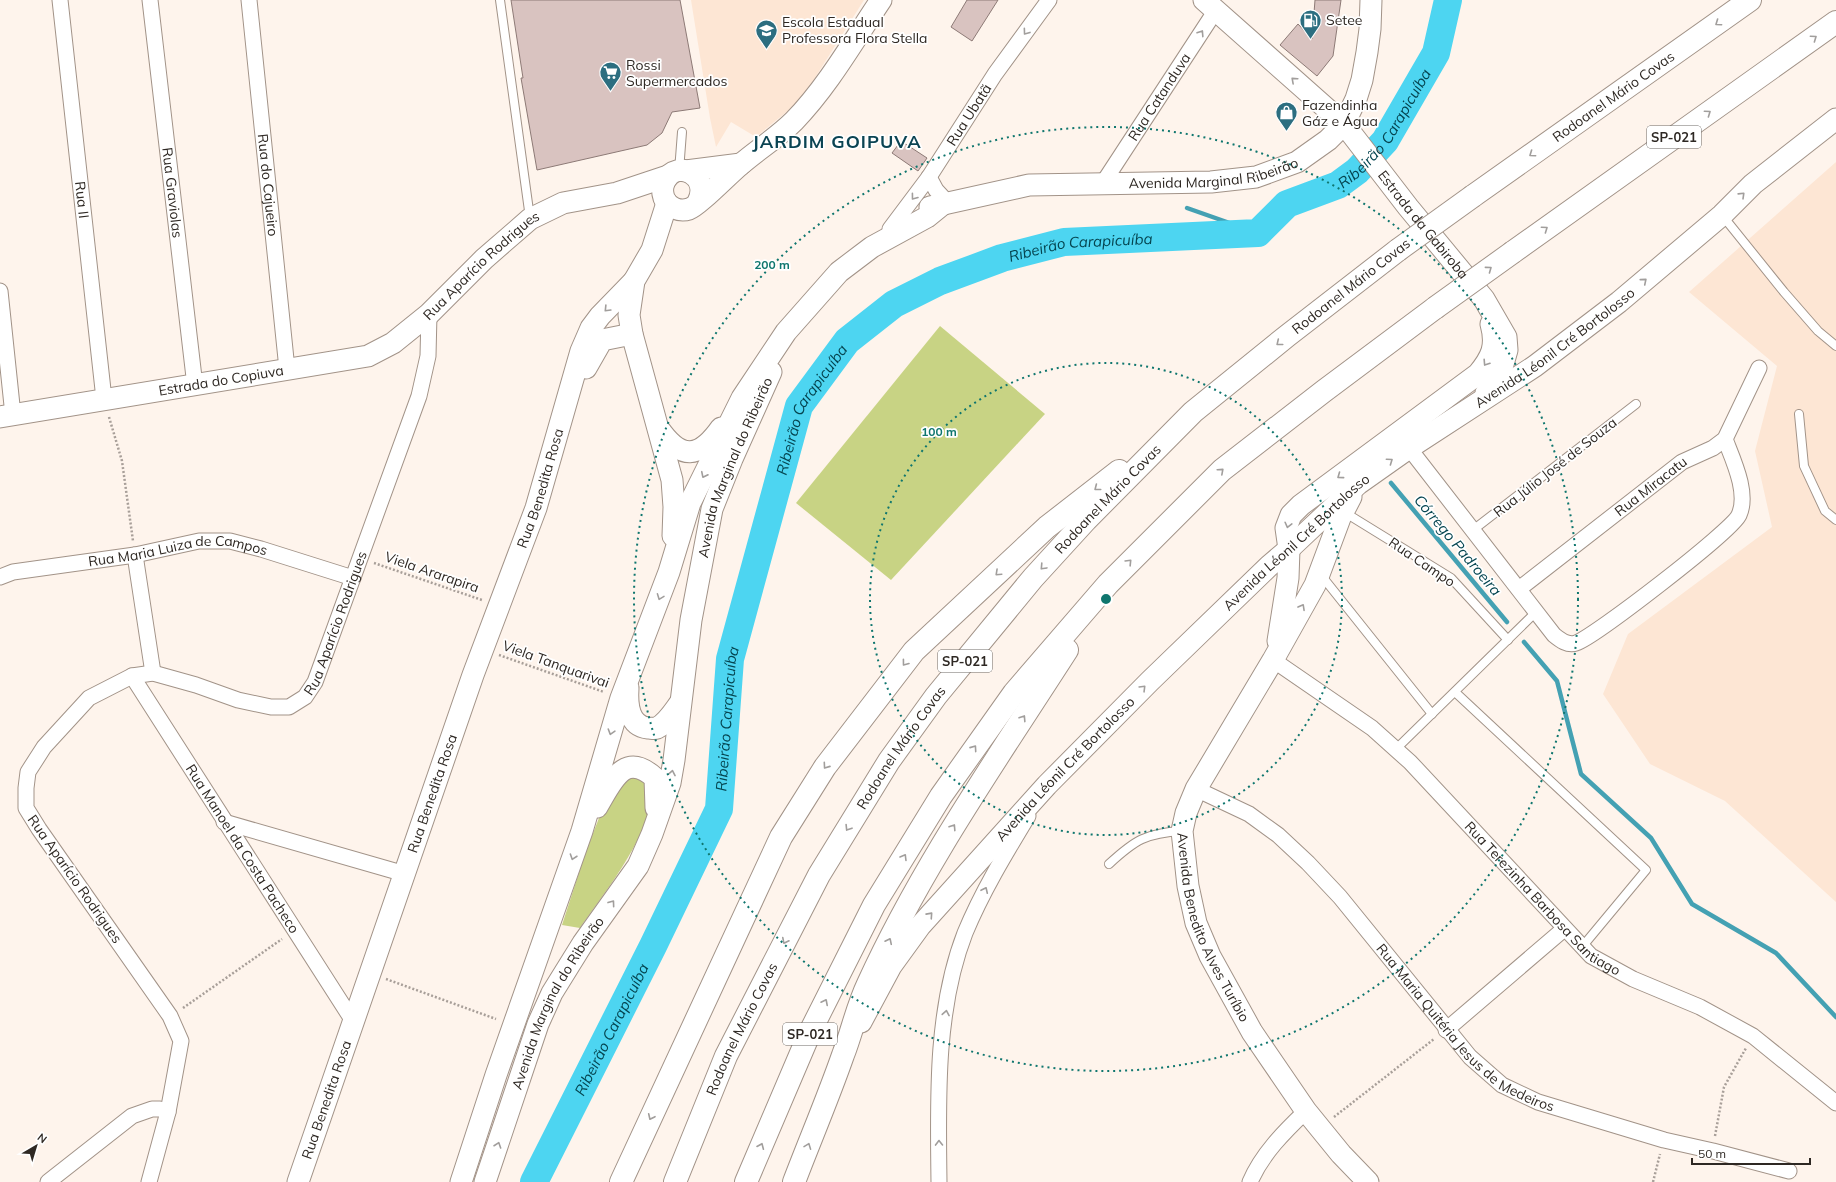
<svg xmlns="http://www.w3.org/2000/svg" width="1836" height="1182" viewBox="0 0 1836 1182" font-family="Mulish,sans-serif">
  <rect width="100%" height="100%" fill="#fef4ec"/>
  <g fill="#fde6d4">
    <polygon points="691,0 864,0 801,100 756,137 731,122 716,147 710,118"/>
    <polygon points="1836,162 1836,902 1725,801 1650,764 1603,694 1628,634 1772,527 1755,451 1777,366 1689,292"/>
  </g>
  <g fill="#c8d384">
    <polygon points="940,326 1045,414 891,580 796,503"/>
    <path d="M 628,777 L 641,777 C 644,782 649,788 650,793 C 654,832 601,897 580,928 L 562,925 L 586,851 L 599,818 Z"/>
  </g>
  <g fill="none" stroke-linecap="round" stroke-linejoin="round">
    <g stroke="#44a1b3" stroke-width="4.5">
      <polyline points="1187,208 1258,233"/>
      <polyline points="1391,483 1507,622"/>
      <polyline points="1524,642 1557,681 1581,774 1651,838 1692,904 1776,953 1836,1017"/>
    </g>
    <path stroke="#4dd5f1" stroke-width="28" id="s1" d="M 534,1182 L 653,946 L 719,809 L 730,659 L 799,406 L 847,341 L 894,304 L 940,281 L 1002,258 L 1064,242 L 1258,233 L 1287,204 L 1338,185 L 1357,171 L 1385,141 L 1436,53 L 1448,0"/>
  </g>
  <g fill="#d9c3c0" stroke="#8d7a76">
    <polygon points="511,0 680,0 700,108 672,112 662,133 647,145 537,170 521,78 523,78"/>
    <polygon points="967,0 998,0 972,41 951,27"/>
    <polygon points="1315,0 1341,0 1333,56 1317,76 1280,45 1298,24 1312,39"/>
    <polygon points="901,141 927,158 918,171 892,153"/>
  </g>
  <g fill="none" stroke-linecap="round" stroke-linejoin="round">
    <defs>
      <g id="lane">
        <polyline points="500,0 530,218"/>
        <polyline points="679,171 682,132"/>
        <polyline points="1722,215 1784,292 1818,331 1836,346"/>
        <polyline points="1799,414 1804,466 1825,511 1836,520"/>
        <polyline points="1344,512 1451,578 1508,640"/>
        <polyline points="1473,530 1636,404"/>
        <polyline points="1321,575 1432,714"/>
        <polyline points="1455,692 1646,870 1582,947"/>
        <polyline points="1396,749 1536,612"/>
        <path d="M 1109,864 C 1135,840 1146,833 1182,831"/>
      </g>
      <g id="street">
        <path id="s2" d="M 60,0 L 104,399"/>
        <path id="s3" d="M 150,0 L 195,386"/>
        <path id="s4" d="M 249,0 L 287,369"/>
        <polyline points="929,177 936,190 948,203"/>
        <path id="s5" d="M 1103,183 L 1216,10"/>
        <path id="s6" d="M 890,229 L 929,177 L 995,74 L 1049,0"/>
        <polyline points="0,291 13,415"/>
        <path d="M 1409,448 L 1554,635 C 1560,640 1568,646 1576,643 C 1594,637 1732,531 1739,515 C 1749,493 1733,460 1725,439"/>
        <polyline points="135,555 153,673"/>
        <path id="s7" d="M 0,577 L 13,572 L 135,555 L 199,541 L 230,541 L 261,549 L 353,578"/>
        <path id="s8" d="M 1519,589 L 1682,462 L 1713,448 L 1725,439 L 1759,368"/>
        <path id="s9" d="M 1273,660 L 1372,728 L 1410,762 L 1591,956 L 1633,979 L 1700,1007 L 1753,1036 L 1836,1103"/>
        <path id="s10" d="M 132,676 L 353,1021"/>
        <path id="s11" d="M 1196,789 L 1249,814 L 1278,835 L 1308,863 L 1340,897 L 1470,1057 L 1502,1085 L 1538,1102 L 1664,1140 L 1713,1151 L 1789,1171"/>
        <polyline points="224,822 405,874"/>
        <polyline points="1446,1030 1564,929"/>
        <polyline points="48,1182 132,1116 152,1109 160,1109 168,1112"/>
        <path id="s12" d="M 149,1182 L 168,1112 L 181,1041 L 170,1016 L 39,829 L 26,808 L 26,788 L 28,772 L 44,747 L 89,698 L 132,676 L 153,673 L 196,685 L 238,700 L 271,707 L 289,707 L 305,697 L 315,682 L 419,396 L 428,356 L 429,314"/>
        <path d="M 939,1182 C 938,1101 935,1010 965,933 C 982,892 1005,854 1028,816"/>
        <path d="M 1250,1182 C 1262,1154 1284,1132 1306,1111"/>
      </g>
      <g id="secondary">
        <path id="s13" d="M 1204,0 L 1344,124 L 1408,207 L 1484,299 L 1506,337 L 1507,350 L 1501,371 L 1486,393"/>
        <polyline points="686,171 741,164"/>
        <path d="M 698,202 C 711,176 677,158 665,181 C 662,186 662,192 664,198 C 668,208 680,212 689,209 C 698,206 730,173 740,165 C 757,150 777,138 794,121 C 828,86 854,40 881,0"/>
        <polyline points="667,203 652,250 634,281 629,315 632,334 672,480 674,507 673,536"/>
        <path id="s14" d="M 930,207 L 1029,185 L 1211,182 L 1256,177 L 1297,162 L 1328,140 L 1344,124 L 1356,99 L 1362,80 L 1367,52 L 1370,29 L 1371,0"/>
        <polyline points="586,368 602,340 632,334"/>
        <path id="s15" d="M 0,417 L 368,356 L 393,343 L 429,314 L 484,259 L 530,219 L 563,203 L 617,193 L 668,176"/>
        <path d="M 659,429 C 681,460 699,459 721,428"/>
        <path id="s16" d="M 1351,497 L 1340,518 L 1315,585 L 1273,660 L 1196,789 L 1186,813 L 1182,831 L 1188,886 L 1196,923 L 1210,956 L 1252,1032 L 1306,1111 L 1341,1154 L 1368,1182"/>
        <path d="M 1278,641 L 1288,578 L 1289,549 L 1286,528 L 1291,515 L 1301,505 L 1478,374 C 1492,357 1497,346 1491,324"/>
        <path d="M 628,688 C 627,703 628,726 648,728 C 651,728 654,729 657,728 C 667,723 674,711 680,703"/>
        <path d="M 597,807 C 612,782 624,750 655,778 L 656,808"/>
        <path id="s17" d="M 861,1022 L 891,966 L 920,926 L 1047,785 L 1150,681 L 1269,566 L 1289,549 L 1358,484 L 1409,448 L 1535,366 L 1619,302 L 1722,215 L 1753,184 L 1836,119"/>
        <path id="s18" d="M 298,1182 L 473,675 L 536,508 L 581,351 L 591,328 L 600,316 L 634,281"/>
        <polyline points="461,1182 496,1075 582,831 621,698 669,572 690,503 742,398 786,332 839,272 872,247 927,217 943,204"/>
        <path id="s19" d="M 485,1182 L 538,1024 L 552,993 L 583,943 L 638,866 L 652,834 L 670,783 L 674,760 L 691,620 L 712,509 L 732,459 L 771,372"/>
      </g>
      <g id="highway">
        <path id="s20" d="M 1473,196 L 1750,0"/>
        <polyline points="1513,252 1836,22"/>
        <polyline points="621,1182 781,837 825,767 914,651 1047,527 1119,471"/>
        <path id="s21" d="M 675,1182 L 726,1056 L 819,875 L 889,761 L 936,696 L 1033,578 L 1086,520 L 1193,412 L 1287,336 L 1398,250"/>
        <polyline points="746,1182 810,1032 874,905 941,796 1014,693 1108,584 1222,470 1324,391 1435,308"/>
        <path d="M 794,1182 C 810,1140 828,1098 843,1055 C 852,1032 857,1007 868,984 C 922,866 997,759 1067,650"/>
      </g>
    </defs>
    <use href="#lane" stroke="#a29388" stroke-width="10"/>
    <use href="#street" stroke="#a29388" stroke-width="17"/>
    <use href="#secondary" stroke="#a29388" stroke-width="23"/>
    <use href="#highway" stroke="#a29388" stroke-width="24"/>
    <g stroke="#a89f99" stroke-width="2.5" stroke-dasharray="2 2" stroke-linecap="butt">
      <polyline points="109,417 122,461 133,541"/>
      <polyline points="374,563 482,600"/>
      <polyline points="499,655 604,692"/>
      <polyline points="386,979 496,1019"/>
      <polyline points="183,1008 282,939"/>
      <polyline points="1334,1117 1434,1039"/>
      <polyline points="1715,1136 1724,1087 1746,1048"/>
      <polyline points="1653,1182 1660,1154"/>
    </g>
    <use href="#lane" stroke="#fff" stroke-width="8"/>
    <use href="#street" stroke="#fff" stroke-width="15"/>
    <use href="#secondary" stroke="#fff" stroke-width="21"/>
    <use href="#highway" stroke="#fff" stroke-width="22"/>
    <defs>
      <g id="highway-bridge">
        <polyline points="1398,250 1473,196"/>
        <polyline points="1435,308 1513,252"/>
      </g>
    </defs>
    <use href="#highway-bridge" stroke="#a29388" stroke-width="24" stroke-linecap="butt"/>
    <use href="#highway-bridge" stroke="#fff" stroke-width="22"/>
  </g>
  <defs><path id="oneway-chevron" d="M-2-3.5L2.5 0L-2 3.5" fill="none" stroke-width="1.6" stroke-linecap="round" stroke-linejoin="round"/></defs>
  <g stroke="#a19e9c">
    <use href="#oneway-chevron" transform="translate(1718 23) rotate(145)"/>
    <use href="#oneway-chevron" transform="translate(1026 32) rotate(126)"/>
    <use href="#oneway-chevron" transform="translate(1201 33) rotate(-57)"/>
    <use href="#oneway-chevron" transform="translate(1814 38) rotate(-35)"/>
    <use href="#oneway-chevron" transform="translate(1294 80) rotate(-138)"/>
    <use href="#oneway-chevron" transform="translate(1708 113) rotate(-35)"/>
    <use href="#oneway-chevron" transform="translate(1532 154) rotate(145)"/>
    <use href="#oneway-chevron" transform="translate(1742 195) rotate(-44)"/>
    <use href="#oneway-chevron" transform="translate(914 197) rotate(127)"/>
    <use href="#oneway-chevron" transform="translate(1545 229) rotate(-35)"/>
    <use href="#oneway-chevron" transform="translate(1489 269) rotate(-36)"/>
    <use href="#oneway-chevron" transform="translate(1644 281) rotate(-40)"/>
    <use href="#oneway-chevron" transform="translate(607 309) rotate(134)"/>
    <use href="#oneway-chevron" transform="translate(1279 343) rotate(141)"/>
    <use href="#oneway-chevron" transform="translate(1486 363) rotate(123)"/>
    <use href="#oneway-chevron" transform="translate(1390 461) rotate(-35)"/>
    <use href="#oneway-chevron" transform="translate(1221 471) rotate(-42)"/>
    <use href="#oneway-chevron" transform="translate(704 475) rotate(116)"/>
    <use href="#oneway-chevron" transform="translate(1340 476) rotate(144)"/>
    <use href="#oneway-chevron" transform="translate(1097 488) rotate(142)"/>
    <use href="#oneway-chevron" transform="translate(1288 525) rotate(104)"/>
    <use href="#oneway-chevron" transform="translate(1129 562) rotate(-46)"/>
    <use href="#oneway-chevron" transform="translate(1043 567) rotate(133)"/>
    <use href="#oneway-chevron" transform="translate(998 573) rotate(137)"/>
    <use href="#oneway-chevron" transform="translate(660 597) rotate(111)"/>
    <use href="#oneway-chevron" transform="translate(1302 607) rotate(-61)"/>
    <use href="#oneway-chevron" transform="translate(905 663) rotate(127)"/>
    <use href="#oneway-chevron" transform="translate(1143 688) rotate(-45)"/>
    <use href="#oneway-chevron" transform="translate(1023 718) rotate(-57)"/>
    <use href="#oneway-chevron" transform="translate(611 732) rotate(107)"/>
    <use href="#oneway-chevron" transform="translate(974 748) rotate(-55)"/>
    <use href="#oneway-chevron" transform="translate(826 766) rotate(125)"/>
    <use href="#oneway-chevron" transform="translate(672 773) rotate(-79)"/>
    <use href="#oneway-chevron" transform="translate(953 827) rotate(-57)"/>
    <use href="#oneway-chevron" transform="translate(848 828) rotate(122)"/>
    <use href="#oneway-chevron" transform="translate(573 857) rotate(109)"/>
    <use href="#oneway-chevron" transform="translate(904 857) rotate(-59)"/>
    <use href="#oneway-chevron" transform="translate(985 890) rotate(-65)"/>
    <use href="#oneway-chevron" transform="translate(612 903) rotate(-54)"/>
    <use href="#oneway-chevron" transform="translate(930 915) rotate(-48)"/>
    <use href="#oneway-chevron" transform="translate(785 941) rotate(117)"/>
    <use href="#oneway-chevron" transform="translate(889 941) rotate(-64)"/>
    <use href="#oneway-chevron" transform="translate(825 1002) rotate(-63)"/>
    <use href="#oneway-chevron" transform="translate(946 1013) rotate(-80)"/>
    <use href="#oneway-chevron" transform="translate(651 1117) rotate(115)"/>
    <use href="#oneway-chevron" transform="translate(939 1143) rotate(-91)"/>
    <use href="#oneway-chevron" transform="translate(498 1145) rotate(-71)"/>
    <use href="#oneway-chevron" transform="translate(761 1146) rotate(-67)"/>
    <use href="#oneway-chevron" transform="translate(808 1146) rotate(-69)"/>
  </g>
  <g fill="none" stroke="#0f766e" stroke-width="2" stroke-dasharray="2 4">
    <circle cx="1106" cy="599" r="236"/>
    <circle cx="1106" cy="599" r="472"/>
  </g>
  <defs>
    <symbol id="fuel-pin" viewBox="-11 -11 22 30"><path d="M0 17L-7.5 6A9.5 9.5 0 1 1 7.5 6Z" fill="#2c6e80" stroke="#fff"/><path d="M-5.5-6h7V0h2V4h1.3V-2.5L3-4.5l.8-.8L6-3V5H2.5V1h-1V6h-7ZM-4.2-4.7v3.2H.2V-4.7Z" fill="#fff"/></symbol>
    <symbol id="school-pin" viewBox="-11 -11 22 30"><path d="M0 17L-7.5 6A9.5 9.5 0 1 1 7.5 6Z" fill="#2c6e80" stroke="#fff"/><path d="M0-5L7-2L0 1L-7-2ZM-4 1L0 2.5L4 1V4Q0 6-4 4Z" fill="#fff"/></symbol>
    <symbol id="supermarket-pin" viewBox="-11 -11 22 30"><path d="M0 17L-7.5 6A9.5 9.5 0 1 1 7.5 6Z" fill="#2c6e80" stroke="#fff"/><path d="M-6-5.5h2.5l.6 2H6L4.5 2H-2.5L-4.4-4H-6ZM-1.5 3.2a1.3 1.3 0 1 0 .1 0ZM3 3.2a1.3 1.3 0 1 0 .1 0Z" fill="#fff"/></symbol>
    <symbol id="shop-pin" viewBox="-11 -11 22 30"><path d="M0 17L-7.5 6A9.5 9.5 0 1 1 7.5 6Z" fill="#2c6e80" stroke="#fff"/><path d="M-5-2.5h2.3a2.7 3.5 0 0 1 5.4 0H5L5.5 6h-11ZM-1.5-2.5h3a1.5 2.3 0 0 0-3 0Z" fill="#fff"/></symbol>
  </defs>
  <g fill-rule="evenodd">
    <use href="#fuel-pin" x="1298" y="8" width="25" height="34"/>
    <use href="#school-pin" x="754" y="18" width="25" height="34"/>
    <use href="#supermarket-pin" x="598" y="60" width="25" height="34"/>
    <use href="#shop-pin" x="1274" y="100" width="25" height="34"/>
  </g>
  <g text-anchor="middle" dominant-baseline="central" stroke-width="3.5" stroke-linejoin="round" paint-order="stroke">
    <g fill="#fff" stroke="#6d6865" stroke-width="1">
      <rect x="1647" y="126" width="54" height="22" rx="3"/>
      <rect x="938" y="650" width="54" height="22" rx="3"/>
      <rect x="783" y="1023" width="54" height="22" rx="3"/>
    </g>
    <g font-size="13" font-weight="bold" fill="#2e2823">
      <text x="1674" y="137">SP-021</text>
      <text x="965" y="661">SP-021</text>
      <text x="810" y="1034">SP-021</text>
    </g>
    <g font-size="14" fill="#2e2823" stroke="#fff" text-anchor="start">
      <text x="1326" y="20">Setee</text>
      <text x="782" y="22">Escola Estadual<tspan x="782" dy="16">Professora Flora Stella</tspan></text>
      <text x="626" y="65">Rossi<tspan x="626" dy="16">Supermercados</tspan></text>
      <text x="1302" y="105">Fazendinha<tspan x="1302" dy="16">Gáz e Água</tspan></text>
    </g>
    <g font-size="14" fill="#2e2823" stroke="#fff">
      <text stroke="none"><textPath href="#s20" startOffset="172">Rodoanel Mário Covas</textPath></text>
      <text stroke="none"><textPath href="#s5" startOffset="103">Rua Catanduva</textPath></text>
      <text stroke="none"><textPath href="#s6" startOffset="139">Rua Ubatã</textPath></text>
      <text stroke="none"><textPath href="#s14" startOffset="287">Avenida Marginal Ribeirão</textPath></text>
      <text stroke="none"><textPath href="#s4" startOffset="186">Rua do Cajueiro</textPath></text>
      <text stroke="none"><textPath href="#s3" startOffset="194">Rua Graviolas</textPath></text>
      <text stroke="none"><textPath href="#s2" startOffset="201">Rua II</textPath></text>
      <text stroke="none"><textPath href="#s13" startOffset="315">Estrada da Gabiroba</textPath></text>
      <text stroke="none"><textPath href="#s15" startOffset="519">Rua Aparício Rodrigues</textPath></text>
      <text transform="translate(1351 286) rotate(-38)">Rodoanel Mário Covas</text>
      <text stroke="none"><textPath href="#s17" startOffset="975">Avenida Léonil Cré Bortolosso</textPath></text>
      <text stroke="none"><textPath href="#s15" startOffset="224">Estrada do Copiuva</textPath></text>
      <text transform="translate(1555 467) rotate(-38)">Rua Júlio José de Souza</text>
      <text stroke="none"><textPath href="#s19" startOffset="767">Avenida Marginal do Ribeirão</textPath></text>
      <text stroke="none"><textPath href="#s18" startOffset="735">Rua Benedita Rosa</textPath></text>
      <text stroke="none"><textPath href="#s8" startOffset="167">Rua Miracatu</textPath></text>
      <text stroke="none"><textPath href="#s21" startOffset="815">Rodoanel Mário Covas</textPath></text>
      <text stroke="none"><textPath href="#s17" startOffset="651">Avenida Léonil Cré Bortolosso</textPath></text>
      <text stroke="none"><textPath href="#s7" startOffset="181">Rua Maria Luiza de Campos</textPath></text>
      <text transform="translate(1422 562) rotate(34)">Rua Campo</text>
      <text transform="translate(432 572) rotate(19)">Viela Ararapira</text>
      <text stroke="none"><textPath href="#s12" startOffset="867">Rua Aparício Rodrigues</textPath></text>
      <text transform="translate(556 664) rotate(20)">Viela Tanquarivai</text>
      <text stroke="none"><textPath href="#s21" startOffset="491">Rodoanel Mário Covas</textPath></text>
      <text stroke="none"><textPath href="#s17" startOffset="327">Avenida Léonil Cré Bortolosso</textPath></text>
      <text stroke="none"><textPath href="#s18" startOffset="411">Rua Benedita Rosa</textPath></text>
      <text stroke="none"><textPath href="#s10" startOffset="205">Rua Manoel da Costa Pacheco</textPath></text>
      <text transform="translate(75 879) rotate(55)">Rua Aparício Rodrigues</text>
      <text stroke="none"><textPath href="#s9" startOffset="362">Rua Terezinha Barbosa Santiago</textPath></text>
      <text stroke="none"><textPath href="#s16" startOffset="478">Avenida Benedito Alves Turíbio</textPath></text>
      <text stroke="none"><textPath href="#s19" startOffset="194">Avenida Marginal do Ribeirão</textPath></text>
      <text stroke="none"><textPath href="#s11" startOffset="366">Rua Maria Quitéria Jesus de Medeiros</textPath></text>
      <text stroke="none"><textPath href="#s21" startOffset="167">Rodoanel Mário Covas</textPath></text>
      <text stroke="none"><textPath href="#s18" startOffset="87">Rua Benedita Rosa</textPath></text>
    </g>
    <g font-size="15" font-style="italic" fill="#054550" stroke="#fff">
      <text stroke="none"><textPath href="#s1" startOffset="1515">Ribeirão Carapicuíba</textPath></text>
      <text stroke="none"><textPath href="#s1" startOffset="1167">Ribeirão Carapicuíba</textPath></text>
      <text stroke="none"><textPath href="#s1" startOffset="831">Ribeirão Carapicuíba</textPath></text>
      <text transform="translate(1458 545) rotate(50)">Córrego Padroeira</text>
      <text stroke="none"><textPath href="#s1" startOffset="507">Ribeirão Carapicuíba</textPath></text>
      <text stroke="none"><textPath href="#s1" startOffset="171">Ribeirão Carapicuíba</textPath></text>
    </g>
    <g font-size="18" font-weight="bold" letter-spacing="1" fill="#0b4453" stroke="#fff">
      <text x="837" y="141">JARDIM GOIPUVA</text>
    </g>
  </g>
  <circle cx="1106" cy="599" r="6" fill="#0f766e" stroke="#fff" stroke-width="2"/>
  <g font-size="12" text-anchor="middle" font-weight="bold" fill="#0f766e" stroke="#fff" stroke-width="3.5" stroke-linejoin="round" paint-order="stroke">
    <text x="772" y="269">200 m</text>
    <text x="939" y="436">100 m</text>
  </g>
  <g transform="translate(36 1146) rotate(38)" stroke="#ffffff" stroke-width="3" paint-order="stroke">
  <path d="M0-3L7 15L0 10L-7 15Z" fill="#2e2823"/>
  <text y="-6" font-size="11" font-weight="bold" text-anchor="middle" fill="#2e2823">N</text>
  </g>
  <path d="M1692 1158v6h118v-6" fill="none" stroke="#2e2823" stroke-width="2"/>
  <text x="1698" y="1158" font-size="12" fill="#2e2823" stroke="#ffffff" stroke-width="3" paint-order="stroke">50 m</text>
</svg>
